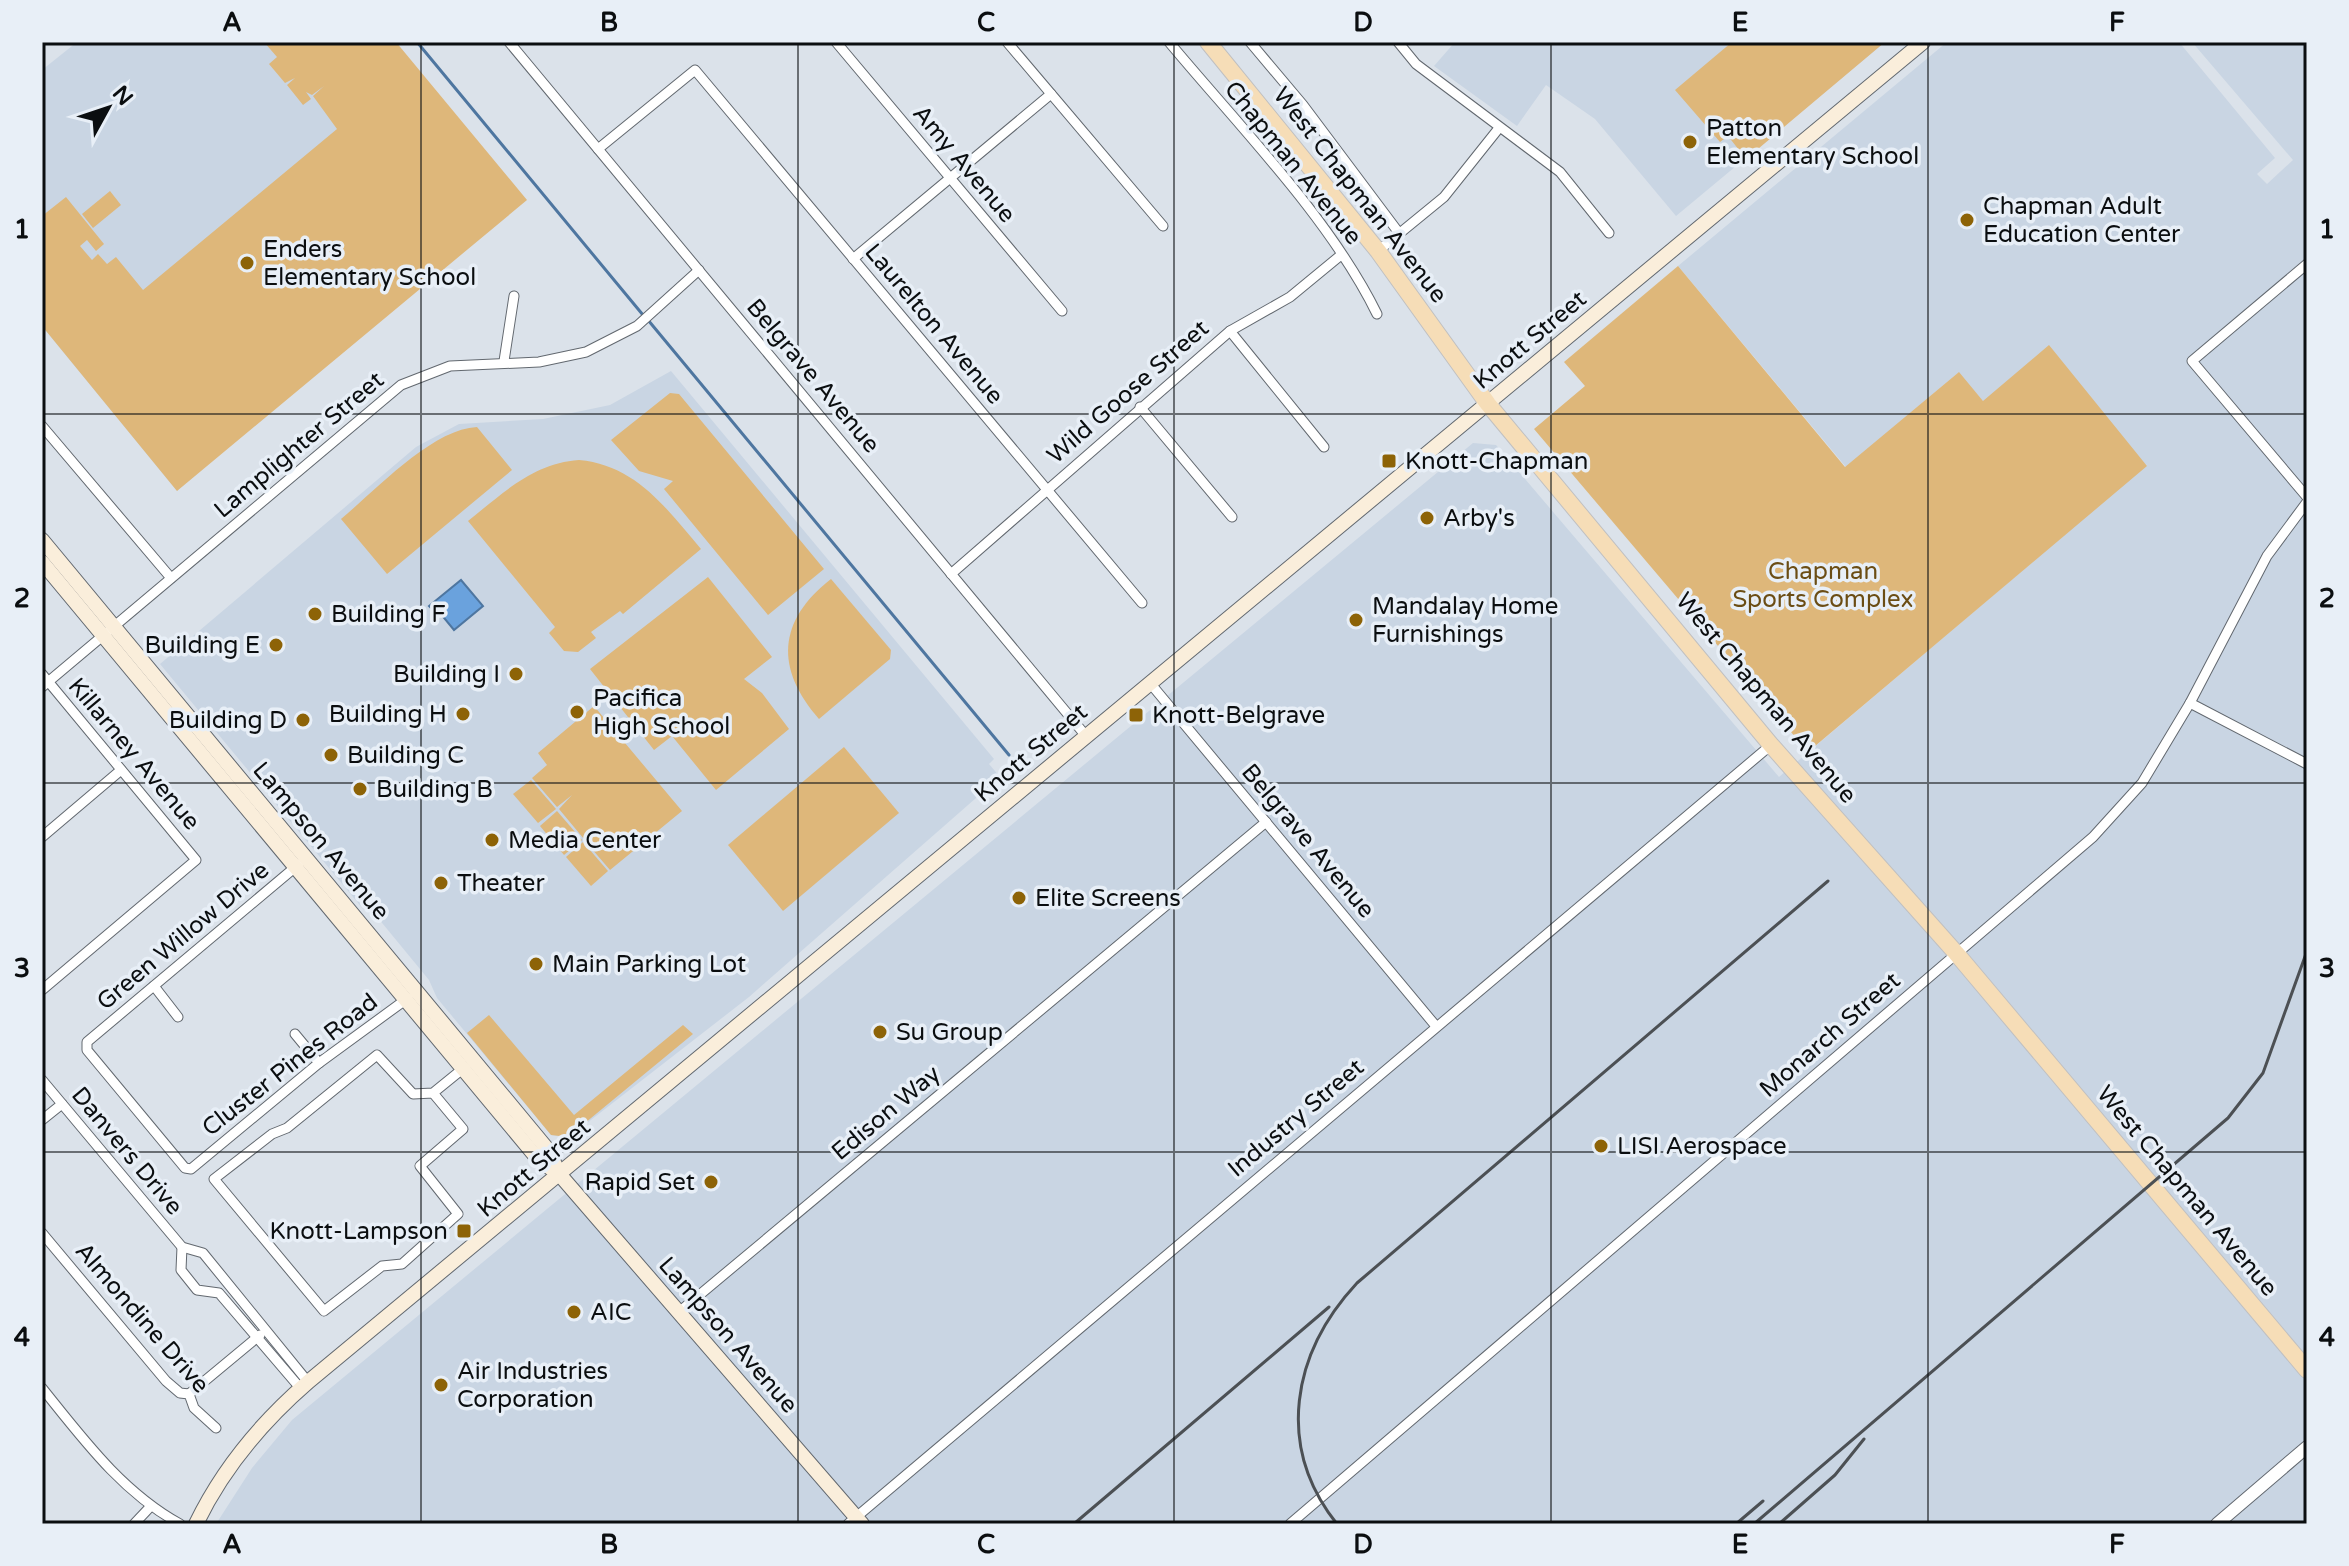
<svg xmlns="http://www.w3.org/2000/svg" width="2349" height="1566" viewBox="0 0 2349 1566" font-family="'Varela Round',sans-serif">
  <rect width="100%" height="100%" fill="#dbe2ea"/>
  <g fill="#c9d5e3">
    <polygon points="77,42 396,42 177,491 42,326 42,70"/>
    <polygon points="1455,42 1885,42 1676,216 1595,119 1546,85 1517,126 1434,66"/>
    <polygon points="1947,42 2179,42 2275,158 2257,174 2267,184 2293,160 2192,42 2307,42 2307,1524 216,1524 252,1468 292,1420 1473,443 1496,445 1779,777 2147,465 1983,401 1958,373 1846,467 1678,266"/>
    <polygon points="671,371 994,759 989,764 1000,777 749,997 569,1137 551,1135 437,998 429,980 378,918 363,909 160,664 416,447 459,424 543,419 610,405"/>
  </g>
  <g fill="#deb77a">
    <polygon points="264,42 396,42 527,200 177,491 42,326 42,216 66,197 104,244 96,251 87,240 80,246 92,260 98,254 107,264 116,257 143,290 337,129 313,96 324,86 312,95 306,92 311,99 303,105 287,85 295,78 285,83 269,64 277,57"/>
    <polygon points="1732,42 1885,42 1746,159 1728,136 1720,142 1675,90"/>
    <polygon points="110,191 121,205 93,228 82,214"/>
    <polygon points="1678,266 1845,467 1959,372 1983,401 2049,345 2147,466 1808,752 1534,429 1585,386 1564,362"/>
    <polygon points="670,393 679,394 824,569 768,615 664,489 673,481 639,471 611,440"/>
    <path d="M 477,427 L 512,470 L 387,574 L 341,519 C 376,490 432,429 477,427 Z"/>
    <path d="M 579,460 C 636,465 667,509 701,549 L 623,614 L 620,611 L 591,632 L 596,638 L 578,652 L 564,651 L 549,633 L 555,627 L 468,521 C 502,494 533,463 579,460 Z"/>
    <polygon points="708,577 772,657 744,679 762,693 789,729 716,790 672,736 654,750 590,669"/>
    <path d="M 831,579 L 891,650 L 890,659 L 819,719 C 775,669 777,621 831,579 Z"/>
    <polygon points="594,706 682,811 610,870 585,841 599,827 584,839 559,809 572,795 557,807 532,778 547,765 538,753"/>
    <polygon points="844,747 899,813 783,911 728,845"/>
    <polygon points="531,780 556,809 538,823 513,794"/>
    <polygon points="557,811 582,840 564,855 540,826"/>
    <polygon points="583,842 608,871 591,886 566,857"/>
    <polygon points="489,1015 574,1115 683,1025 693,1034 568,1137 551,1135 467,1033"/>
  </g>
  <polygon fill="#6aa2dd" stroke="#4e76a0" stroke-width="2" points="461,580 483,606 454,630 436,608 433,610 429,606"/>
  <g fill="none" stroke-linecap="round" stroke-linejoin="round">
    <g stroke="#4e76a0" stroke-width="3">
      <polyline points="417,42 643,315"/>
      <polyline points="648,320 1009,755"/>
    </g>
    <defs>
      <g id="minor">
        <polyline points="509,42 1086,736"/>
        <polyline points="836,42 1062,311"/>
        <polyline points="1007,42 1163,226"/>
        <path d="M 1169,42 C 1238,125 1330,218 1377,314"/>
        <polyline points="1250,42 1303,105 1399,233"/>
        <polyline points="1398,42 1416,64 1560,172 1609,233"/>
        <polyline points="598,149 695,70 1142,603"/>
        <polyline points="1378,251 1444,197 1499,128"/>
        <polyline points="853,259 1051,94"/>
        <polyline points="2307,264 2192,361 2307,497"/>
        <polyline points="1230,331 1324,447"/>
        <polyline points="504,361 514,296"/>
        <polyline points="1140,407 1232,517"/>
        <polyline points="42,426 171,578"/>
        <polyline points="951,574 1230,331 1290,297 1341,255"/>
        <polyline points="42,674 196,860 42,990"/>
        <polyline points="1150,683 1435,1025"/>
        <polyline points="42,687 401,385 450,366 539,362 586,352 637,326 699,270"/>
        <polyline points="2190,703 2307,764"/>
        <polyline points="42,837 121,770"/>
        <polyline points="299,864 87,1042 87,1050 185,1168 191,1169 319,1063 408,998"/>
        <polyline points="154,986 178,1017"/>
        <polyline points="295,1034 319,1063"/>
        <polyline points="42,1080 182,1247 203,1253 308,1382"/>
        <polyline points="433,1093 463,1129 420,1166 458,1214 402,1264 382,1266 324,1311 214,1179 272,1134 287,1128 377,1055 413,1094 433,1093 465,1067"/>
        <polyline points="42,1120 62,1104"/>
        <polyline points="42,1233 166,1381 180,1393 189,1394 194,1408 216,1428"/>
        <polyline points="182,1247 181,1270 197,1290 219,1293 301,1389"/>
        <polyline points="679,1312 1266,822"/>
        <path d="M 42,1388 C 83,1439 122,1492 180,1524"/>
        <polyline points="189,1394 260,1335"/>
        <polyline points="134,1524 151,1506"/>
        <polyline points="848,1524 1771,745"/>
        <polyline points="1290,1524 2093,837 2142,783 2190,703 2267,556 2307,502"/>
      </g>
      <polyline id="tertiary" points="2217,1524 2307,1447"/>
      <g id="secondary">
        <polyline points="42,540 548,1150 558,1171"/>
        <polyline points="42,562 538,1159 560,1175 862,1524"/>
        <path d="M 196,1524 C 222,1470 263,1421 308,1382 L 1923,42"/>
      </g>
      <polyline id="primary" points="1208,42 1378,251 1488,404 1771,745 1956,953 2307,1370"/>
    </defs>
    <use href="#minor" stroke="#62686f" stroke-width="11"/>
    <use href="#tertiary" stroke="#62686f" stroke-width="14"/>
    <use href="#secondary" stroke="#62686f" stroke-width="16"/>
    <use href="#primary" stroke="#c0c0c1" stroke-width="18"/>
    <use href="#minor" stroke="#fff" stroke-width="9"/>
    <use href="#tertiary" stroke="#fff" stroke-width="12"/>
    <use href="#secondary" stroke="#faeedb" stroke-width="14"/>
    <use href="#primary" stroke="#f6ddb7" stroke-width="16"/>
    <g stroke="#4c5054" stroke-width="3">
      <polyline points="1075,1523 1329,1307"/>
      <path d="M 1337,1524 C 1275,1446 1292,1353 1357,1283 L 1828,881"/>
      <polyline points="1736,1524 1763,1501"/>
      <polyline points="1754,1524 2228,1118 2263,1073 2307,951"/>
      <polyline points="1779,1524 1835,1475 1864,1439"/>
    </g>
  </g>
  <path fill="none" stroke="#0b0e10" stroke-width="2" stroke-opacity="0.55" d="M 421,42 L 421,1524M 798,42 L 798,1524M 1174,42 L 1174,1524M 1551,42 L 1551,1524M 1928,42 L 1928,1524M 42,414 L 2307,414M 42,783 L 2307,783M 42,1152 L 2307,1152"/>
  <g fill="#8d6307" stroke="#e8eff7" stroke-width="3">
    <circle cx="1690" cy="142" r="8"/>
    <circle cx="1967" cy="220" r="8"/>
    <circle cx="247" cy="263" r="8"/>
    <rect x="1381" y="453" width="16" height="16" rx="4"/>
    <circle cx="1427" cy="518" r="8"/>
    <circle cx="315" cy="614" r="8"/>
    <circle cx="1356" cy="620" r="8"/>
    <circle cx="276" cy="645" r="8"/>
    <circle cx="516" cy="674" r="8"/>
    <circle cx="577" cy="712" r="8"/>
    <circle cx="463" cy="714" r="8"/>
    <rect x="1128" y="707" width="16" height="16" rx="4"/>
    <circle cx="303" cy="720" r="8"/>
    <circle cx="331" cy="755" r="8"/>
    <circle cx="360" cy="789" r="8"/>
    <circle cx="492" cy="840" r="8"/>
    <circle cx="441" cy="883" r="8"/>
    <circle cx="1019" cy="898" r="8"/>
    <circle cx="536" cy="964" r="8"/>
    <circle cx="880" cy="1032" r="8"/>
    <circle cx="1601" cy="1146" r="8"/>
    <circle cx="711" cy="1182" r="8"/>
    <rect x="456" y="1223" width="16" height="16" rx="4"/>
    <circle cx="574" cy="1312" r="8"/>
    <circle cx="441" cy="1385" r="8"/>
  </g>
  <g text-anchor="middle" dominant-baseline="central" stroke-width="7" stroke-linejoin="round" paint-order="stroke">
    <g font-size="24" fill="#0b0e10" stroke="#e8eff7" text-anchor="start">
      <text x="1706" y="128">Patton<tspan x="1706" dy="28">Elementary School</tspan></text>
      <text x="1983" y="206">Chapman Adult<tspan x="1983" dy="28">Education Center</tspan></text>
      <text x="263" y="249">Enders<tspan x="263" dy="28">Elementary School</tspan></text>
      <text x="1405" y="461">Knott-Chapman</text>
      <text x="1443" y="518">Arby's</text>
      <text x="1372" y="606">Mandalay Home<tspan x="1372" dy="28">Furnishings</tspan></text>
      <text x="331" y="614">Building F</text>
      <text x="260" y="645" text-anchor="end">Building E</text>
      <text x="500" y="674" text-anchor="end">Building I</text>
      <text x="593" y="698">Pacifica<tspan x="593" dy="28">High School</tspan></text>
      <text x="447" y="714" text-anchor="end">Building H</text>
      <text x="1152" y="715">Knott-Belgrave</text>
      <text x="287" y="720" text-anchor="end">Building D</text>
      <text x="347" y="755">Building C</text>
      <text x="376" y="789">Building B</text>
      <text x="508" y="840">Media Center</text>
      <text x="457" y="883">Theater</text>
      <text x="1035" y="898">Elite Screens</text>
      <text x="552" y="964">Main Parking Lot</text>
      <text x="896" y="1032">Su Group</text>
      <text x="1617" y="1146">LISI Aerospace</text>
      <text x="695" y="1182" text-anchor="end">Rapid Set</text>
      <text x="448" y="1231" text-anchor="end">Knott-Lampson</text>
      <text x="590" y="1312">AIC</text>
      <text x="457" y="1371">Air Industries<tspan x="457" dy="28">Corporation</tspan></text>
    </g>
    <g font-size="24" fill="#0b0e10" stroke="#e8eff7">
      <text transform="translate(1293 163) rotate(51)">Chapman Avenue</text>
      <text transform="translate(964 164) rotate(50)">Amy Avenue</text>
      <text transform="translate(1360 195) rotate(52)">West Chapman Avenue</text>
      <text transform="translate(934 324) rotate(50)">Laurelton Avenue</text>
      <text transform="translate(1530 340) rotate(-40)">Knott Street</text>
      <text transform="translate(813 376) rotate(50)">Belgrave Avenue</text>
      <text transform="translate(1128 392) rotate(-41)">Wild Goose Street</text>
      <text transform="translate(299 445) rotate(-40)">Lamplighter Street</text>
      <text transform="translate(1766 698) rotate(50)">West Chapman Avenue</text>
      <text transform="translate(1031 753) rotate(-40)">Knott Street</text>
      <text transform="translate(134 754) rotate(50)">Killarney Avenue</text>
      <text transform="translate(321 841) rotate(50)">Lampson Avenue</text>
      <text transform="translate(1308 841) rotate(50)">Belgrave Avenue</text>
      <text transform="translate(183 936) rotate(-40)">Green Willow Drive</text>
      <text transform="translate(1830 1035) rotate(-41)">Monarch Street</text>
      <text transform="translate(290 1065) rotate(-38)">Cluster Pines Road</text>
      <text transform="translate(886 1113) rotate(-40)">Edison Way</text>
      <text transform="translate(1296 1118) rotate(-40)">Industry Street</text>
      <text transform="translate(127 1151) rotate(50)">Danvers Drive</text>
      <text transform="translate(534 1168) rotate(-40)">Knott Street</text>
      <text transform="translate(2187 1191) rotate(50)">West Chapman Avenue</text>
      <text transform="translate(142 1318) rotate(49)">Almondine Drive</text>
      <text transform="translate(728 1335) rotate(49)">Lampson Avenue</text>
    </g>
    <g font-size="24" fill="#6b4d14" stroke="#e8eff7">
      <text x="1823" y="571">Chapman<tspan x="1823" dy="28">Sports Complex</tspan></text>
    </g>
  </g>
  <rect width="2349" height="1566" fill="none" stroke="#e8eff7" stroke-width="88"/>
  <g transform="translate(108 108) rotate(50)" stroke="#e8eff7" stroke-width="6" paint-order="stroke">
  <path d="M0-6L14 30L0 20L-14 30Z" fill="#0b0e10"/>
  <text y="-12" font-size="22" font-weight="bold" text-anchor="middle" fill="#0b0e10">N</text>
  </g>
  <rect x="44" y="44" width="2261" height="1478" fill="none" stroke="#0b0e10" stroke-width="3"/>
  <g font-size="26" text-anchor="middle" font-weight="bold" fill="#0b0e10">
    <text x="232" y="31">A</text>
    <text x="609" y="31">B</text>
    <text x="986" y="31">C</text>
    <text x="1363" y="31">D</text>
    <text x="1740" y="31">E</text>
    <text x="2117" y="31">F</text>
    <text x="22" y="238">1</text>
    <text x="2327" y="238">1</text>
    <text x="22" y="607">2</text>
    <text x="2327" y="607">2</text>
    <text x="22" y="977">3</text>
    <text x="2327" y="977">3</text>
    <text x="22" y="1346">4</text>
    <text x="2327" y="1346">4</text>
    <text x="232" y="1553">A</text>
    <text x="609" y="1553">B</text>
    <text x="986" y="1553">C</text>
    <text x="1363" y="1553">D</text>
    <text x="1740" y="1553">E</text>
    <text x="2117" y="1553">F</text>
  </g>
</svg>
